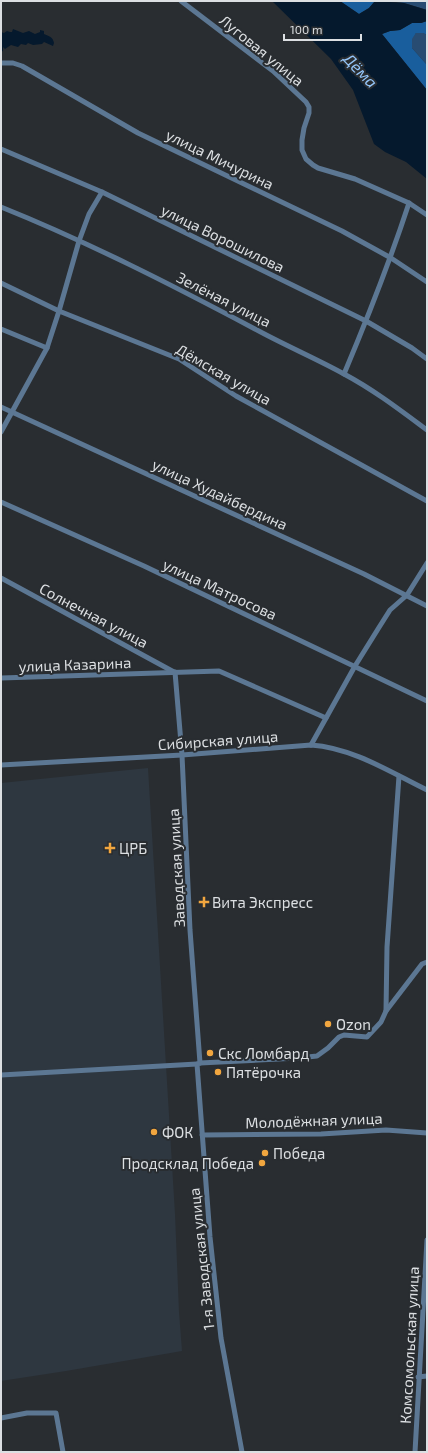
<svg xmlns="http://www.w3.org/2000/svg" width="428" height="1453" viewBox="0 0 428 1453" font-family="'Exo 2',sans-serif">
  <rect width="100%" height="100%" fill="#292d31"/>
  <polygon fill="#2e3740" points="148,768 175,1214 179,1312 182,1351 66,1371 1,1381 1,783"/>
  <g fill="#284c72">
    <polygon points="387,1 427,1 427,10 404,3"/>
    <polygon points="416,33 423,33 427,35 427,65 412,48 412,38"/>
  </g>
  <g fill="#195e9d">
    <polygon points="340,1 375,1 369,8 359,14"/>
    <polygon points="427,21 427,35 423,33 416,33 412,39 412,48 427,65 427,90 382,34 390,31 400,30 412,23 421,23"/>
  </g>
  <g fill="#05192d">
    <polygon points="272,1 340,1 359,14 369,8 375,1 377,1 404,3 427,10 427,21 421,23 412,23 400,30 390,31 382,34 427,90 427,179 406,162 385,152 374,144 353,90 331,59"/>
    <path d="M 13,29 L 23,33 L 29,31 L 35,34 L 40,32 L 40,30 L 44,31 L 44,34 C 49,36 53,37 54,43 L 53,46 L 44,42 L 42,44 L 33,45 L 28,43 L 26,45 L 21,44 L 18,47 L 11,45 L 5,49 L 3,47 L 3,51 L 1,52 L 1,32 L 4,33 L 7,31 L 10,32 L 12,32 Z"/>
  </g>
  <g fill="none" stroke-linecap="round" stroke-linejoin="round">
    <g stroke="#5c7793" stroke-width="5">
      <polyline points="181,1 273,71 306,102 309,107 309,113 304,128 302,140 302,150 306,159 313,165 318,168 355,179 409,203 427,215"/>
      <polyline points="1,63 13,63 22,66 138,133 342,231 391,258 427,282"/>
      <polyline points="1,149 102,192 366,321 412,348 427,359"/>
      <path d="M 1,207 C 88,242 172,285 255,329 C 284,345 315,358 344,374 C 374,390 400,410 427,430"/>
      <polyline points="1,283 59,311 179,359 236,396 427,501"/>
      <polyline points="1,329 47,348"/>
      <path d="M 344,374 C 368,317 390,261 409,203"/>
      <polyline points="1,407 364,574 427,606"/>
      <polyline points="1,432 47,348 59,311 79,241 89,214 102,192"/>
      <polyline points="1,502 144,566 427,701"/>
      <polyline points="1,578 174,672"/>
      <polyline points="175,672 182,755 190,930 200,1063"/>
      <polyline points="1,678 219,671 326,718"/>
      <polyline points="311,745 355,666 378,629 390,610 407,595 427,563"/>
      <path d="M 1,765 L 182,755 L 311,745 C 353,748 390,772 427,790"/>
      <polyline points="386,1011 422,964 427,962"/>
      <polyline points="200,1063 298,1058 317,1056 328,1048 339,1037 344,1035 367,1037 381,1022 386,1011 387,947 399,776"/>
      <polyline points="200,1063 197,1064 210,1237 221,1338 242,1452"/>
      <polyline points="1,1075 197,1064"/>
      <polyline points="202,1135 321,1134 386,1130 427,1133"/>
      <polyline points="418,1377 427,1376"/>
      <polyline points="1,1418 27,1413 56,1413 63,1452"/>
      <polyline points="415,1452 427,1240"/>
    </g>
  </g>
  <g fill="#f1a63f" stroke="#292d31" stroke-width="1.5">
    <path d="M108 842h4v4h4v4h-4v4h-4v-4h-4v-4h4z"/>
    <path d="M202 896h4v4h4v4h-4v4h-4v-4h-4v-4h4z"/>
    <circle cx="328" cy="1024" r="4"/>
    <circle cx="210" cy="1053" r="4"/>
    <circle cx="218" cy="1072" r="4"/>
    <circle cx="154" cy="1132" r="4"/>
    <circle cx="265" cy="1153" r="4"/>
    <circle cx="262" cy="1163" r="4"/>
  </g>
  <g text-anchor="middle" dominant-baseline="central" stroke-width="4" stroke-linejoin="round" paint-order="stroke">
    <g font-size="15" fill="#dcdfe2" stroke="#292d31">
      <text transform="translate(262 50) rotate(39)">Луговая улица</text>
      <text transform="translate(220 159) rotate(26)">улица Мичурина</text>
      <text transform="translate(223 238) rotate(26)">улица Ворошилова</text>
      <text transform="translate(224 299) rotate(27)">Зелёная улица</text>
      <text transform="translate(224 374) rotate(30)">Дёмская улица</text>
      <text transform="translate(220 494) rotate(25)">улица Худайбердина</text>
      <text transform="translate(220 589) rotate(25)">улица Матросова</text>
      <text transform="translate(94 615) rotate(28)">Солнечная улица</text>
      <text transform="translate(75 664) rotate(-2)">улица Казарина</text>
      <text transform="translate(218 740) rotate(-4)">Сибирская улица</text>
      <text transform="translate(176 868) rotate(-93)">Заводская улица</text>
      <text transform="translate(314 1120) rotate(-2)">Молодёжная улица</text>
      <text transform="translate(201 1259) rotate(-96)">1-я Заводская улица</text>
      <text transform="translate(409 1345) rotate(-87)">Комсомольская улица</text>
    </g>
    <g font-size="15" fill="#dcdfe2" stroke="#292d31" text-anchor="start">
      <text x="119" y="848">ЦРБ</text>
      <text x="212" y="902">Вита Экспресс</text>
      <text x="336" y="1024">Ozon</text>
      <text x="218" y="1053">Скс Ломбард</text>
      <text x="226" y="1072">Пятёрочка</text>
      <text x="162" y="1132">ФОК</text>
      <text x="273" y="1153">Победа</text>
      <text x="254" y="1163" text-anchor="end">Продсклад Победа</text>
    </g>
    <g font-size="16" font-style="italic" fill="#94c5f9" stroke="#292d31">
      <text transform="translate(361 70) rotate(46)">Дёма</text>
    </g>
  </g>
  <rect width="428" height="1453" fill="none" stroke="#dcdfe2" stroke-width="4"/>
  <path d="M284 34v6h77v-6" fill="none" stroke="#dcdfe2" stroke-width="2"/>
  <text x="290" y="34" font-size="12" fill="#dcdfe2" stroke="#292d31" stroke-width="3" paint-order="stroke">100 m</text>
</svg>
